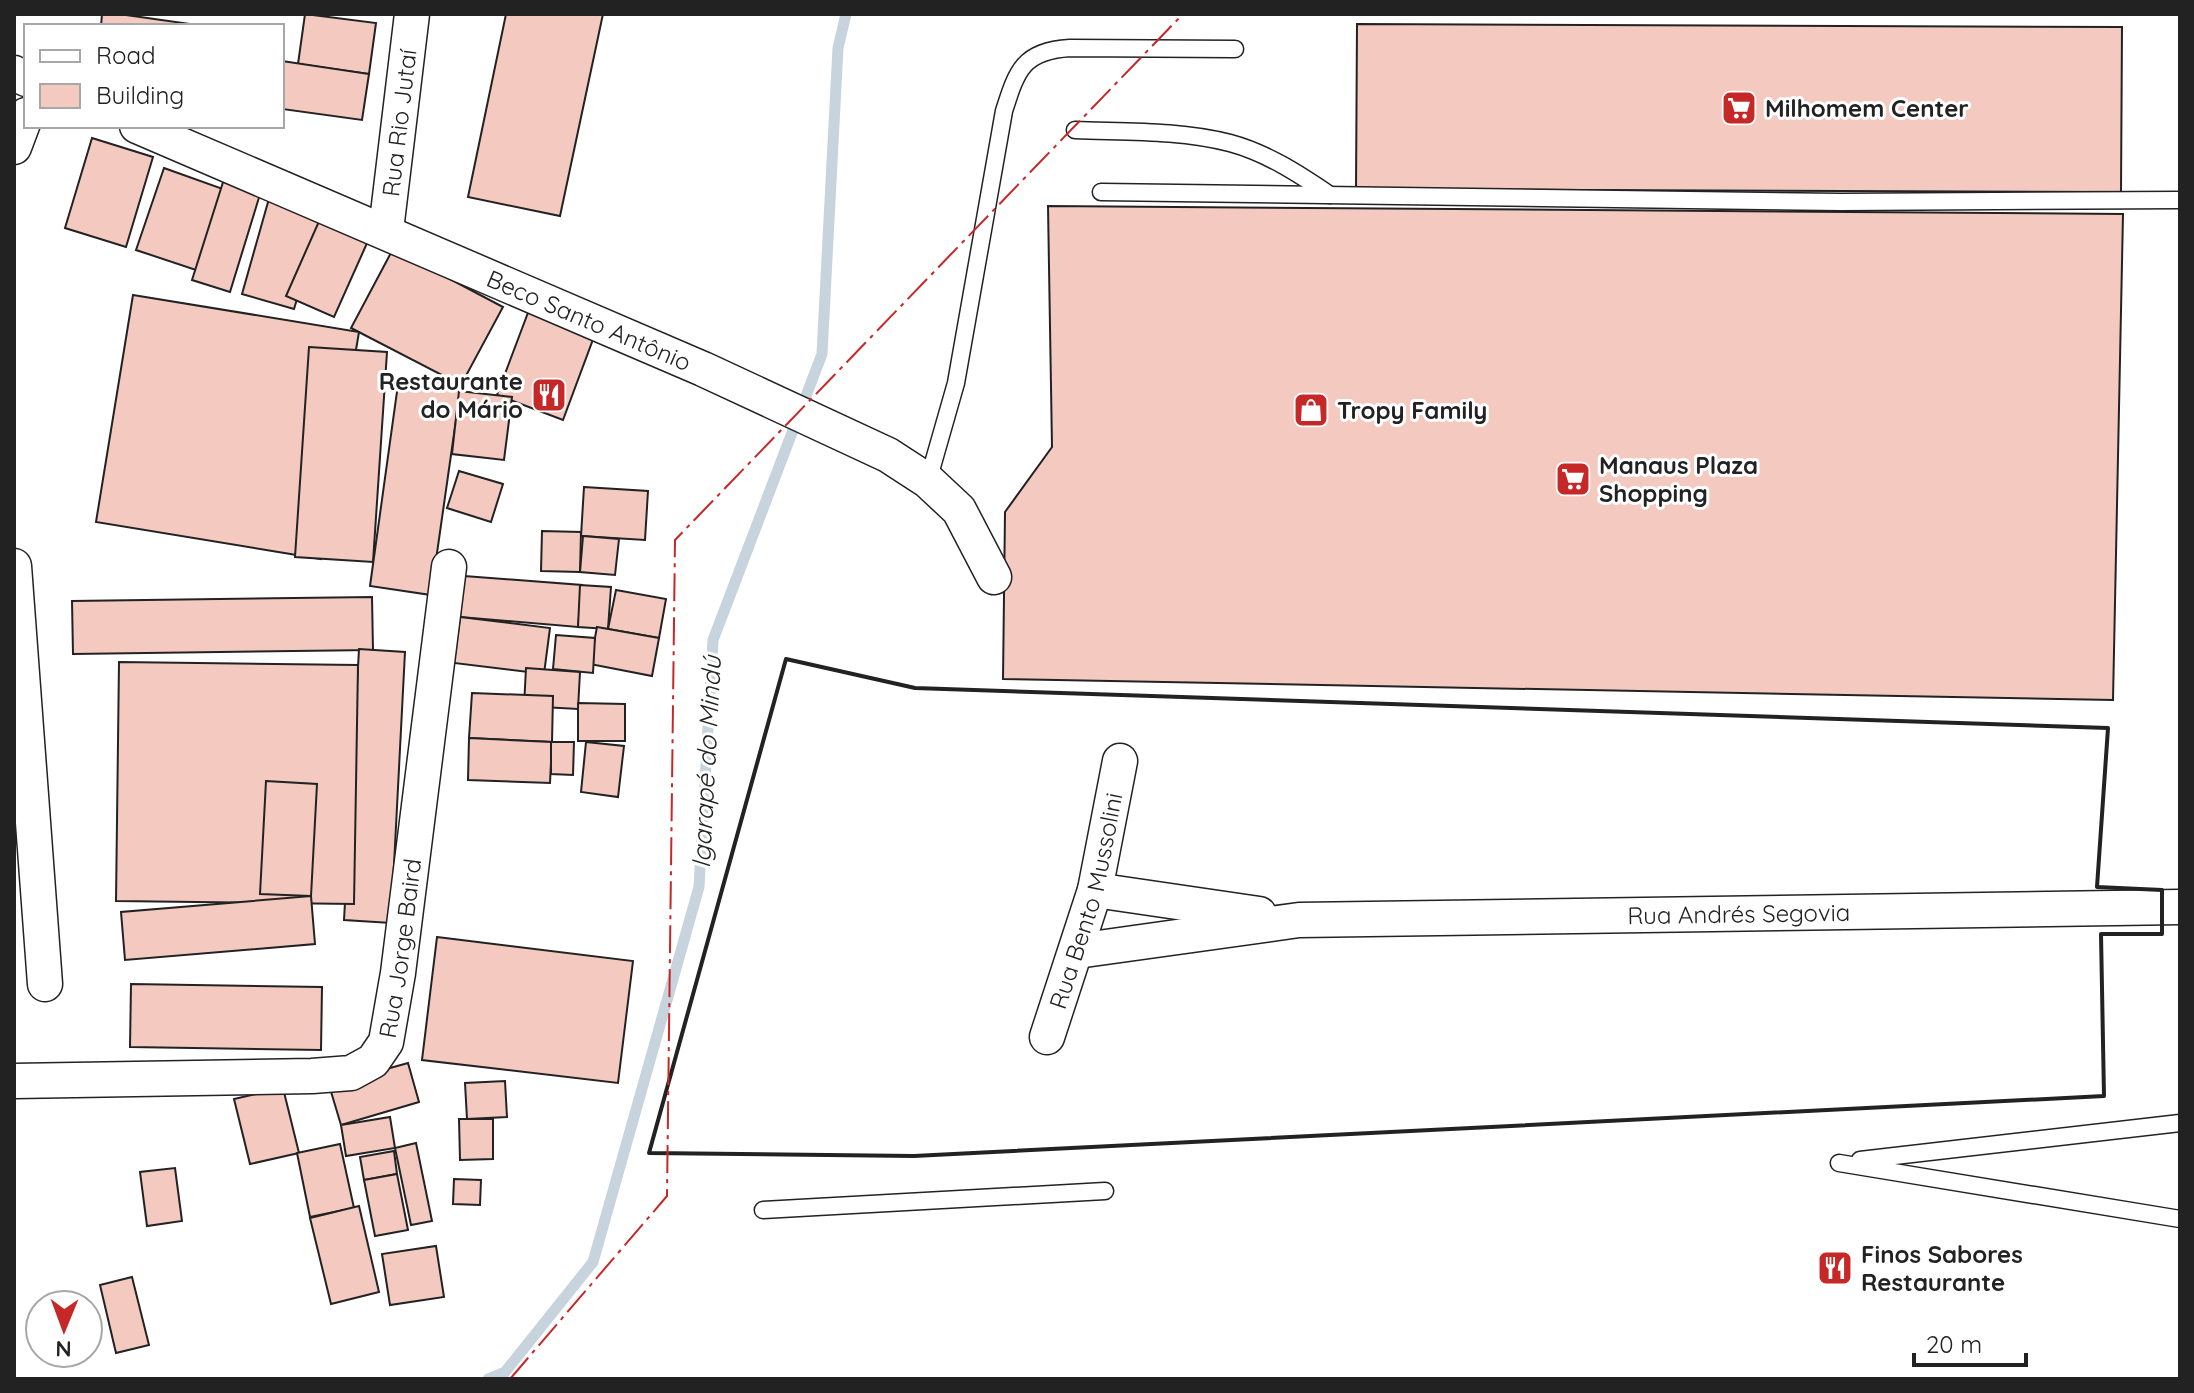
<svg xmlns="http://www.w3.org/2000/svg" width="2194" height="1393" viewBox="0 0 2194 1393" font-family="Quicksand,sans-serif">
  <rect width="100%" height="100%" fill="#fff"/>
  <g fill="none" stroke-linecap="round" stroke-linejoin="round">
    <polyline stroke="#c7d3dd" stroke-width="11" points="488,1379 505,1372 593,1262 699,887 713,640 822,354 838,48 846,14"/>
  </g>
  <g fill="#f3c9c0" stroke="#222" stroke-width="2">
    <polygon points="102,14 119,14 204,26 101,26"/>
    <polygon points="305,14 376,23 369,74 298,64"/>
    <polygon points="506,14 603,14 560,216 468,197"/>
    <polygon points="1357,24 2122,27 2121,192 1356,189"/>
    <polygon points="282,61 369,74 362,120 282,109"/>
    <polygon points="92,138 153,157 126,247 65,228"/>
    <polygon points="164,168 223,189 196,270 136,250"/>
    <polygon points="224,179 261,191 230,292 192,280"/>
    <polygon points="270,195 324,210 294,309 242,294"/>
    <polygon points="1048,206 2123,214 2113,700 1003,679 1005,512 1052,447"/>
    <polygon points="324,210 372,232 334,317 286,296"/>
    <polygon points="393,249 503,307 461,385 351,328"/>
    <polygon points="133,295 359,332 321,559 96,522"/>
    <polygon points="529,310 595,334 563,420 497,395"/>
    <polygon points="309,347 387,352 373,562 295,557"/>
    <polygon points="399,377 461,385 431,595 370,586"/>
    <polygon points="459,391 512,397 504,460 452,454"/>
    <polygon points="459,471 503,484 491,522 447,508"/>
    <polygon points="584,487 648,491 645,540 581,536"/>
    <polygon points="542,531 581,532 580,572 541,571"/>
    <polygon points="583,536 619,539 615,575 580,572"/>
    <polygon points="464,576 582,585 578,627 460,617"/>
    <polygon points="580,585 611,587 608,629 578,627"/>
    <polygon points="616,590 666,599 659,638 608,629"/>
    <polygon points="372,597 373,650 73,654 72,601"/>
    <polygon points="460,617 550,628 544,674 454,663"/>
    <polygon points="597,627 659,638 652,676 590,664"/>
    <polygon points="556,635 595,638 593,673 553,669"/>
    <polygon points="359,649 405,652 391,923 344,920"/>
    <polygon points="119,662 358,665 354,904 116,901"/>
    <polygon points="526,668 580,672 578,709 524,706"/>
    <polygon points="472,693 553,696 552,742 469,738"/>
    <polygon points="578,703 625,704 625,741 578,741"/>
    <polygon points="469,738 552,742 550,783 468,780"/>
    <polygon points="551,742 574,742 573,775 551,774"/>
    <polygon points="586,742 624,746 618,797 581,792"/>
    <polygon points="266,781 317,784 311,896 260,894"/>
    <polygon points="311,896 315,944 125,960 121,912"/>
    <polygon points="437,937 633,961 618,1083 422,1060"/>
    <polygon points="131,984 322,987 321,1050 130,1047"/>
    <polygon points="408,1063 419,1102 341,1125 329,1085"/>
    <polygon points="505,1081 507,1117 467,1119 465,1083"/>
    <polygon points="283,1088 299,1153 250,1164 234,1099"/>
    <polygon points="390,1117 395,1148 346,1156 341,1125"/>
    <polygon points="459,1119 493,1119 493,1159 460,1160"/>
    <polygon points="416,1143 432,1221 411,1225 395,1148"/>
    <polygon points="340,1144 354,1208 310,1217 297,1153"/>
    <polygon points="394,1151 397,1174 364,1180 360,1157"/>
    <polygon points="175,1168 182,1221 147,1226 140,1172"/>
    <polygon points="397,1174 408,1230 375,1236 364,1180"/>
    <polygon points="454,1179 481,1180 480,1205 453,1204"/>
    <polygon points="359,1206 379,1292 331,1304 310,1218"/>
    <polygon points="436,1246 444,1297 390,1305 382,1254"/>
    <polygon points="132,1277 149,1345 116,1353 100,1285"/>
  </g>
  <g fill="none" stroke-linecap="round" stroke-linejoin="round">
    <defs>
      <g id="lane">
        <path d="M 1075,130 C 1126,132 1180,130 1230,143 C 1267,153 1299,174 1330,195"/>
        <polyline points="1101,192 1841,202 2180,200"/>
        <path d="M 928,481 L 956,383 L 1004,111 C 1017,70 1023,51 1070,48 L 1235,49"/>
        <polyline points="1860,1160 2180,1123"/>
        <polyline points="1839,1163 2180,1219"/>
        <polyline points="763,1210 1105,1191"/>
      </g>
      <g id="street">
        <polyline points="14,73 26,79"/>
        <path id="s1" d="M 137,126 L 703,369 L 888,455 L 928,481 L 959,510 L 994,577"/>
        <polyline points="14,147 26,115"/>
        <path id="s2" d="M 386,230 L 412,14"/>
        <polyline points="14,566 45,984"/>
        <polyline points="1095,890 1259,914"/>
        <path id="s3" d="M 1077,951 L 1299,920 L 2180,907"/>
        <path id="s4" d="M 1047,1037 L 1095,890 L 1120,761"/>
        <path id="s5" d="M 14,1081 L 312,1076 L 351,1073 L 373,1061 L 386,1042 L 398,973 L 449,567"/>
      </g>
    </defs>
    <use href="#lane" stroke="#222" stroke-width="19"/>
    <use href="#street" stroke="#222" stroke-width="37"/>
    <use href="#lane" stroke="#fff" stroke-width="16"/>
    <use href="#street" stroke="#fff" stroke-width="34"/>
    <polygon stroke="#222" stroke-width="4" points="786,659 915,688 2108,728 2097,887 2162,890 2162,934 2101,934 2104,1096 914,1156 649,1153"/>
    <polyline stroke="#c62828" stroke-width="2" stroke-dasharray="28 6 4 6" stroke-linecap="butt" points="510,1379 667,1196 675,540 1183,14"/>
  </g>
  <defs>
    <symbol id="supermarket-square" viewBox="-11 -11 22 22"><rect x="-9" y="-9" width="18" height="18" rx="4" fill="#c62828" stroke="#fff"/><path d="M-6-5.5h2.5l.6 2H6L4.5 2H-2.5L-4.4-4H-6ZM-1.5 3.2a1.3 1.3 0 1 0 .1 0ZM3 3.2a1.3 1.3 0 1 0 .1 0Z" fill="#fff"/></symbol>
    <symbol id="restaurant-square" viewBox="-11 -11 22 22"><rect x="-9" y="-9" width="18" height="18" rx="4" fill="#c62828" stroke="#fff"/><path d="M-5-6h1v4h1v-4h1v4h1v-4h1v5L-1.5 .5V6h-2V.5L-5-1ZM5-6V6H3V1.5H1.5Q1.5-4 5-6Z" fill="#fff"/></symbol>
    <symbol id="shop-square" viewBox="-11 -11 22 22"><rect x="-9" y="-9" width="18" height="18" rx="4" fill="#c62828" stroke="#fff"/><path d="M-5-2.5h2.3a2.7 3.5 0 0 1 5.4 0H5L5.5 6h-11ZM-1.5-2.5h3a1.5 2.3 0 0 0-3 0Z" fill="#fff"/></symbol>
  </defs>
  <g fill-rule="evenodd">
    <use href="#supermarket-square" x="1719" y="88" width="40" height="40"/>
    <use href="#restaurant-square" x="529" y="375" width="40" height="40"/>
    <use href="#shop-square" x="1291" y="390" width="40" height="40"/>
    <use href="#supermarket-square" x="1553" y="459" width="40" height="40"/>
    <use href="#restaurant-square" x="1815" y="1248" width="40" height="40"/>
  </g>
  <g text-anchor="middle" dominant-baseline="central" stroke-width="6" stroke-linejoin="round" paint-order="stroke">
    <g font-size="24" font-weight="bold" fill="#222" stroke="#fff" text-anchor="start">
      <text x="1765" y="108">Milhomem Center</text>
      <text x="523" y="381" text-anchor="end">Restaurante<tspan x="523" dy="28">do Mário</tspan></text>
      <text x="1337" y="410">Tropy Family</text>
      <text x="1599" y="465">Manaus Plaza<tspan x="1599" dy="28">Shopping</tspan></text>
      <text x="1861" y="1254">Finos Sabores<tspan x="1861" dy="28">Restaurante</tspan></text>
    </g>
    <g font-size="24" fill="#222" stroke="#fff">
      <text stroke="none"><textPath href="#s2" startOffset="108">Rua Rio Jutaí</textPath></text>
      <text stroke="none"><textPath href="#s1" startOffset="492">Beco Santo Antônio</textPath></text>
      <text stroke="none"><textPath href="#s4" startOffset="142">Rua Bento Mussolini</textPath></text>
      <text stroke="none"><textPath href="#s3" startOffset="664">Rua Andrés Segovia</textPath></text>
      <text stroke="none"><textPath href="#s5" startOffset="480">Rua Jorge Baird</textPath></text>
    </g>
    <g font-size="26" font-style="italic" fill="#222" stroke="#fff">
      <text transform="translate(706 762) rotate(-87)">Igarapé do Mindú</text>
    </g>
  </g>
  <rect width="2194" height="1393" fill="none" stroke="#222222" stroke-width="32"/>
  <rect x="24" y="24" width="260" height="104" fill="#ffffff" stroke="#a7a7a7" stroke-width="2"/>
  <rect x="40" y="50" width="40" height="12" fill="#ffffff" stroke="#a7a7a7" stroke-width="2"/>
  <text x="96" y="64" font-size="24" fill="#222222">Road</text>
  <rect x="40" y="84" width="40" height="24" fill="#f3c9c0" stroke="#a7a7a7" stroke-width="2"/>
  <text x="96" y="104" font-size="24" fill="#222222">Building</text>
  <g transform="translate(64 1329) rotate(181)"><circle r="38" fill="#ffffff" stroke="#a7a7a7" stroke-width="2"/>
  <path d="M0-6L14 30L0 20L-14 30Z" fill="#c62828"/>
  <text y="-12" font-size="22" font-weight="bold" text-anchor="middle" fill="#222222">N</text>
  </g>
  <path d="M1914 1353v12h112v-12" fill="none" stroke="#222222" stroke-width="4"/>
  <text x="1926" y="1353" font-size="24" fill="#222222" stroke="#ffffff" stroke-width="6" paint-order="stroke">20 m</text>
</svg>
